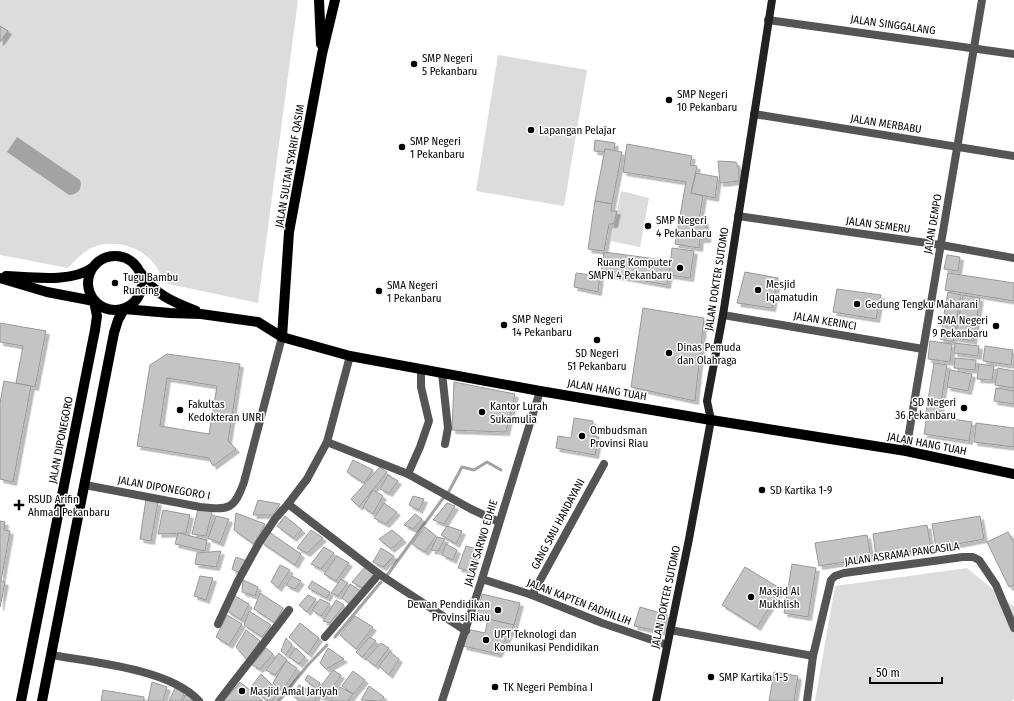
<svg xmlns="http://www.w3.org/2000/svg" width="1014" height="701" viewBox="0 0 1014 701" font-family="'Fira Sans Condensed',sans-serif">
  <defs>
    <filter id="shadow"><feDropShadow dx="3.5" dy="3.5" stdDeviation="0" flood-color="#0004"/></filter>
  </defs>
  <rect width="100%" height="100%" fill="#fff"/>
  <g fill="#dcdcdc">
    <path d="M 0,0 L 298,0 L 258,303 L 164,283 C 161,274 157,266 150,259 C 135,244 108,239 89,249 C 81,254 75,261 68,268 L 0,255 Z"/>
    <polygon points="498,55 587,70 564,206 476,191"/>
    <polygon points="621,191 649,198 640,247 611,241"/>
    <polygon points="967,568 1014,607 1014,699 1012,701 815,701 835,586"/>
  </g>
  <path fill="#a3a3a3" d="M 17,137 L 80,180 C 83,188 78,195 69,195 L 7,152 Z"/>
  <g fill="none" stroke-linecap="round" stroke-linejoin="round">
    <g stroke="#a3a3a3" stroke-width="3">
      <polyline points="448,493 462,467 474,470 487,462 501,470"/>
      <polyline points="388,574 444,497"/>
      <polyline points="335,637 381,582"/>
      <polyline points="279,701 307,666 327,645"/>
    </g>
  </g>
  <g fill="#c4c4c4" stroke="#999" fill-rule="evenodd" filter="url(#shadow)">
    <polygon points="0,26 8,31 0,42"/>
    <polygon points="0,26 8,31 0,42"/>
    <polygon points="595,140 615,143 614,151 605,149 604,152 594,151"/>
    <polygon points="627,144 692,156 690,165 697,166 691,193 703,196 699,220 705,221 705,227 708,228 707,239 700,239 699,248 675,244 686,182 623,172"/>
    <polygon points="605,149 622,152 612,204 595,201"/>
    <polygon points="718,161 736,162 739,170 739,181 720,183"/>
    <polygon points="696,173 718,177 715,198 691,193"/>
    <polygon points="595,201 612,204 611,211 617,211 614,224 609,224 604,251 588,249"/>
    <polygon points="672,248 694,251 690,278 669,275"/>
    <polygon points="604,252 671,261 667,285 601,273"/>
    <polygon points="947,255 960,257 958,271 944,269"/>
    <polygon points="745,272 778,278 772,308 737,303"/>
    <polygon points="576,273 600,276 598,292 574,287"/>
    <polygon points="948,273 1014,283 1014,301 945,290"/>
    <polygon points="837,289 881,295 876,319 833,312"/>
    <polygon points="948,292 961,295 957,317 944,314"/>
    <polygon points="963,295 980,298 973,341 955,338"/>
    <polygon points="643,308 704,318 695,401 631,387"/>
    <polygon points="944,318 957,320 953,342 940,339"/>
    <polygon points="0,323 46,331 35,387 16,383 23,346 0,342"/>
    <polygon points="930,341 952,344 950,362 928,359"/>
    <polygon points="955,343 979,346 978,356 954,353"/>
    <polygon points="985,346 1013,350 1011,365 983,361"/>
    <path d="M 167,354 L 240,364 L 228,441 L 236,449 L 213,466 L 209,458 L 137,446 L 150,365 ZM 167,378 L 217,386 L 209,434 L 160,426 Z"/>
    <polygon points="955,358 976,360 975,370 954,368"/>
    <polygon points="934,363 947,365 939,414 926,412"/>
    <polygon points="979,364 994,366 992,380 977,379"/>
    <polygon points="998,368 1014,371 1014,388 995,385"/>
    <polygon points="950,370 972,374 968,391 947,387"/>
    <polygon points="4,381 31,386 13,482 0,479 0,403"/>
    <polygon points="454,382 515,394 506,432 452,430"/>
    <polygon points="996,388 1014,391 1014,404 994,401"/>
    <polygon points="927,415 972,422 969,441 924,434"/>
    <polygon points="574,418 593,421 592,436 599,437 595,455 556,448 558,436 571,438"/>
    <polygon points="976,423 1014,428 1014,447 974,442"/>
    <polygon points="353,460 373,470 364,483 347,472"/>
    <polygon points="380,467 387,472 359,507 351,499"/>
    <polygon points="388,475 398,481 389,493 380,489"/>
    <polygon points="373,490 383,496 373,514 363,507"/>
    <polygon points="413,496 424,499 419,510 409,505"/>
    <polygon points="146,499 158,502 151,541 140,539"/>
    <polygon points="258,500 280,504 273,515 253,515"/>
    <polygon points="384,503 397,512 386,524 374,518"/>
    <polygon points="447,503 455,506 444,524 433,520"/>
    <polygon points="198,509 212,512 206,536 192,534"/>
    <polygon points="163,510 190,515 186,533 158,534"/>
    <polygon points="236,513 265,524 254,544 234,530"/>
    <polygon points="415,514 422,519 413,529 404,525"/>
    <polygon points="216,516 229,519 220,543 208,538"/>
    <polygon points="285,516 302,530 293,538 277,526"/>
    <polygon points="980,516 984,539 936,548 932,524"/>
    <polygon points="0,521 5,522 4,530 10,531 1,581 5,582 0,607"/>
    <polygon points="927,525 931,548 876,557 873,534"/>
    <polygon points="447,526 462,531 456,544 441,535"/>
    <polygon points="425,527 436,536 425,552 412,544"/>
    <polygon points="311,530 323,538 307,553 297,548"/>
    <polygon points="392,530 403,539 391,549 379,539"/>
    <polygon points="269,532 301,554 295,565 261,542"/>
    <polygon points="1008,532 1014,543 1014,585 1009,587 987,542"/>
    <polygon points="178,533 207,540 205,551 175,544"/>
    <polygon points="867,535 871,558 819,566 815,543"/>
    <polygon points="437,537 445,539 438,551 431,550"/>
    <polygon points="446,544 457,550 453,560 442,555"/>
    <polygon points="466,546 477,549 470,571 458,568"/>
    <polygon points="324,547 334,553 321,569 311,564"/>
    <polygon points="381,548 394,556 383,567 373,562"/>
    <polygon points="221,551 216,567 195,564 197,553"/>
    <polygon points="337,556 349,563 336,581 324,574"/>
    <polygon points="236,557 247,561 239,573 232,569"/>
    <polygon points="792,564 816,568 808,617 784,613"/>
    <polygon points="280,565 290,570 278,588 271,582"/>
    <polygon points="365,567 374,574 364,589 352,582"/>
    <polygon points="745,567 781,589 757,627 722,605"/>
    <polygon points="200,576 213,578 206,600 194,596"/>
    <polygon points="292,576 301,581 295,589 286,585"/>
    <polygon points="341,579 348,583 338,596 331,593"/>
    <polygon points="243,580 258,587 255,596 242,592"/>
    <polygon points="312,581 330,592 327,598 308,588"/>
    <polygon points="350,584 361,591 350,604 342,598"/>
    <polygon points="260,593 283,608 275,623 254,609"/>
    <polygon points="482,594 520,603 514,625 477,617"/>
    <polygon points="308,595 316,599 307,612 299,605"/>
    <polygon points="235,596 249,604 241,620 227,611"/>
    <polygon points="320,599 330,604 321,616 312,610"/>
    <polygon points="336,600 344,605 330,623 323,621"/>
    <polygon points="640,607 667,615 662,632 634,626"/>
    <polygon points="249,611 271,625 262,637 244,625"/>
    <polygon points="227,615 242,624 229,645 216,637"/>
    <polygon points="355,616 373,627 356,649 340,635"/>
    <polygon points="488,619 514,625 498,654 463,646 467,629 485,633"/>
    <polygon points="300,623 319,638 308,654 289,637"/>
    <polygon points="246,630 260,641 247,660 236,647"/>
    <polygon points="370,637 376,641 362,657 356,652"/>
    <polygon points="286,638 292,645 286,655 281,651"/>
    <polygon points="381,643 389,648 375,666 366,659"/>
    <polygon points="266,648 273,654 260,669 252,665"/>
    <polygon points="296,648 305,657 299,664 289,657"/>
    <polygon points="328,648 344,659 326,669 320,663"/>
    <polygon points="390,652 399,659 389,675 379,666"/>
    <polygon points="279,653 287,660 275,675 266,670"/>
    <polygon points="286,661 297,668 282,691 273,683"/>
    <polygon points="333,670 341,675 325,699 315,694"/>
    <polygon points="353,671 365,680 353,694 342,686"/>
    <polygon points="774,672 798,676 794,701 769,701"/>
    <polygon points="261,674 278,691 272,701 267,701 251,687"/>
    <polygon points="308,675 320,683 317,689 305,680"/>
    <polygon points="152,682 167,687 163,701 148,701"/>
    <polygon points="240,682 263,701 224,701"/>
    <polygon points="299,685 317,695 315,701 300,701 293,696"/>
    <polygon points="369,686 384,697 381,701 361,700"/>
    <polygon points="340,687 353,694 348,701 330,701"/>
    <polygon points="175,688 184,693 181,701 169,701"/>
    <polygon points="103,690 144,697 144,701 101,701"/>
    <polygon points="185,695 192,697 191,701 183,701"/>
  </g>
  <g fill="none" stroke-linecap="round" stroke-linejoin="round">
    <g stroke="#555" stroke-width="8">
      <polyline points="768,20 1014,54"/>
      <polyline points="754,114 1014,156"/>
      <polyline points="738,216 941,245 1014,258"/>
      <polyline points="723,315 923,349"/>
      <polyline points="442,373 448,428 445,444"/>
      <polyline points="327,442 408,474 471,509 499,522"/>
      <polyline points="906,451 982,0"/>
      <polyline points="408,474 420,447 429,421 421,387 421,369"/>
      <path d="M 85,485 L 200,507 C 229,510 234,510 244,482 L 282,337"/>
      <polyline points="288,504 379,574 466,631"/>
      <polyline points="482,579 532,595 602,623 667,645"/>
      <polyline points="532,595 604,464"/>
      <polyline points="218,624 238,581 259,543 275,519 288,504 307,479 327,442 350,356"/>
      <polyline points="670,630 813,656"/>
      <polyline points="325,637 379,574"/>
      <path d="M 51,655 C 92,662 171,669 199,701"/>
      <path d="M 219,701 C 242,671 266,641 289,610"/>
      <polyline points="442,701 482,579 540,391"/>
      <polyline points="807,701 813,656 831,580 835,576 844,573 963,557 973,557 979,560 996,585 1014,628"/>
    </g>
    <polyline stroke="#222" stroke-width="8" points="656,701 689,539 711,420 707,401 723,315 772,0"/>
    <g stroke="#000" stroke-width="10">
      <polyline points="319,0 321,44"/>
      <circle cx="115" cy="283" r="27"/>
      <path d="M 141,273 C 157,296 171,301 196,311"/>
      <path d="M 6,276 C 31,277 71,283 92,268"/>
      <polyline points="0,278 47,292 94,301"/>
      <polyline points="124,309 170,313 201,314 258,322 282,337 350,356 540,391 711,420 906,451 1014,474"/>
      <polyline points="282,337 289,232 322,54 335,0"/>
      <polyline points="21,701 95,330 97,316 94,301"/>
      <polyline points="42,701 114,333 118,320 124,309"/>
    </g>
  </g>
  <g fill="#000" stroke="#fff" stroke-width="1.5">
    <circle cx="414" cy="64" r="4"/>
    <circle cx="669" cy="100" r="4"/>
    <circle cx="531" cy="130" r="4"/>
    <circle cx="402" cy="147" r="4"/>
    <circle cx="648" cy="226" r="4"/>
    <circle cx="680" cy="268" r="4"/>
    <circle cx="115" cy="283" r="4"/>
    <circle cx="758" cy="290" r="4"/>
    <circle cx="379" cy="291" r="4"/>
    <circle cx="857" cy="304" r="4"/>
    <circle cx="504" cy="325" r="4"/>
    <circle cx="996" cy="326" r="4"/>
    <circle cx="597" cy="340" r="4"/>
    <circle cx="669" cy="353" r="4"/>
    <circle cx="964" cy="408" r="4"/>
    <circle cx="180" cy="410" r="4"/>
    <circle cx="482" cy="412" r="4"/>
    <circle cx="582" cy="436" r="4"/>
    <circle cx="762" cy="490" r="4"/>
    <path d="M17 499h4v4h4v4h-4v4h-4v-4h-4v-4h4z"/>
    <circle cx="751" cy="597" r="4"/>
    <circle cx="498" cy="610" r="4"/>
    <circle cx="486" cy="640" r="4"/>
    <circle cx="711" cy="677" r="4"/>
    <circle cx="495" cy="687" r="4"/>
    <circle cx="242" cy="691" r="4"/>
  </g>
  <g text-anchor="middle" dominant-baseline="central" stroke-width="3" stroke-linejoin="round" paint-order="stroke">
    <g font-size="11" fill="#000" stroke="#fff">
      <text transform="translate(893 25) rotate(8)">JALAN SINGGALANG</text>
      <text transform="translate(886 124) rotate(9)">JALAN MERBABU</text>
      <text transform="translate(290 166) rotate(-80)">JALAN SULTAN SYARIF QASIM</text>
      <text transform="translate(933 224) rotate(-80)">JALAN DEMPO</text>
      <text transform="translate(878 225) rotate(8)">JALAN SEMERU</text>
      <text transform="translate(717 279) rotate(-81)">JALAN DOKTER SUTOMO</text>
      <text transform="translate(825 321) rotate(10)">JALAN KERINCI</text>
      <text transform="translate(607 390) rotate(10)">JALAN HANG TUAH</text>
      <text transform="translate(61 440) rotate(-79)">JALAN DIPONEGORO</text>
      <text transform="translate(927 444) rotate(11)">JALAN HANG TUAH</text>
      <text transform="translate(164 488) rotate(10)">JALAN DIPONEGORO I</text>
      <text transform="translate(558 524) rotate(-62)">GANG SMU HANDAYANI</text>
      <text transform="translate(481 543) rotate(-73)">JALAN SARWO EDHIE</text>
      <text transform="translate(902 554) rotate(-8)">JALAN ASRAMA PANCASILA</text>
      <text transform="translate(666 597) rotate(-78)">JALAN DOKTER SUTOMO</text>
      <text transform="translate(579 602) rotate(21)">JALAN KAPTEN FADHILLIH</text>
    </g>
    <g font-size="11" fill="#000" stroke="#fff" text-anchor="start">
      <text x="422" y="58">SMP Negeri<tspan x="422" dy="13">5 Pekanbaru</tspan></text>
      <text x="677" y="94">SMP Negeri<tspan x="677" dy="13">10 Pekanbaru</tspan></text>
      <text x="539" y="130">Lapangan Pelajar</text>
      <text x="410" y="141">SMP Negeri<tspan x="410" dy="13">1 Pekanbaru</tspan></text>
      <text x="656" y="220">SMP Negeri<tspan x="656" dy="13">4 Pekanbaru</tspan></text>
      <text x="672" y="262" text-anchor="end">Ruang Komputer<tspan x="672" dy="13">SMPN 4 Pekanbaru</tspan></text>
      <text x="123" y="277">Tugu Bambu<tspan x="123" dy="13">Runcing</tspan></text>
      <text x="766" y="284">Mesjid<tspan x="766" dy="13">Iqamatudin</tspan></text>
      <text x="387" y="285">SMA Negeri<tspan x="387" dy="13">1 Pekanbaru</tspan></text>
      <text x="865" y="304">Gedung Tengku Maharani</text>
      <text x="512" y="319">SMP Negeri<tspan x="512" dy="13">14 Pekanbaru</tspan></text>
      <text x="988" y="320" text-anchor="end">SMA Negeri<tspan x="988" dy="13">9 Pekanbaru</tspan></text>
      <text x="677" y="347">Dinas Pemuda<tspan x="677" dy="13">dan Olahraga</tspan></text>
      <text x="597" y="353" text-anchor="middle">SD Negeri<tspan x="597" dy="13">51 Pekanbaru</tspan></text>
      <text x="956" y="402" text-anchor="end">SD Negeri<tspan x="956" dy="13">36 Pekanbaru</tspan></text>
      <text x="188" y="404">Fakultas<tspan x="188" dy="13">Kedokteran UNRI</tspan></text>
      <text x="490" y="406">Kantor Lurah<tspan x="490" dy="13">Sukamulia</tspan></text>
      <text x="590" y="430">Ombudsman<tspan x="590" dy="13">Provinsi Riau</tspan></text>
      <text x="770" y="490">SD Kartika 1-9</text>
      <text x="28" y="499">RSUD Arifin<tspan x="28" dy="13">Ahmad Pekanbaru</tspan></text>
      <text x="759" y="591">Masjid Al<tspan x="759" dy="13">Mukhlish</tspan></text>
      <text x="490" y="604" text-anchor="end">Dewan Pendidikan<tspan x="490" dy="13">Provinsi Riau</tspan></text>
      <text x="494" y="634">UPT Teknologi dan<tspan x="494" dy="13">Komunikasi Pendidikan</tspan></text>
      <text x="719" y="677">SMP Kartika 1-5</text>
      <text x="503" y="687">TK Negeri Pembina I</text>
      <text x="250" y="691">Masjid Amal Jariyah</text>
    </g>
  </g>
  <path d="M870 677v6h72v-6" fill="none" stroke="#000000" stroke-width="2"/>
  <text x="876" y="677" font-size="12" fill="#000000" stroke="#ffffff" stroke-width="3" paint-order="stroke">50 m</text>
</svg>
